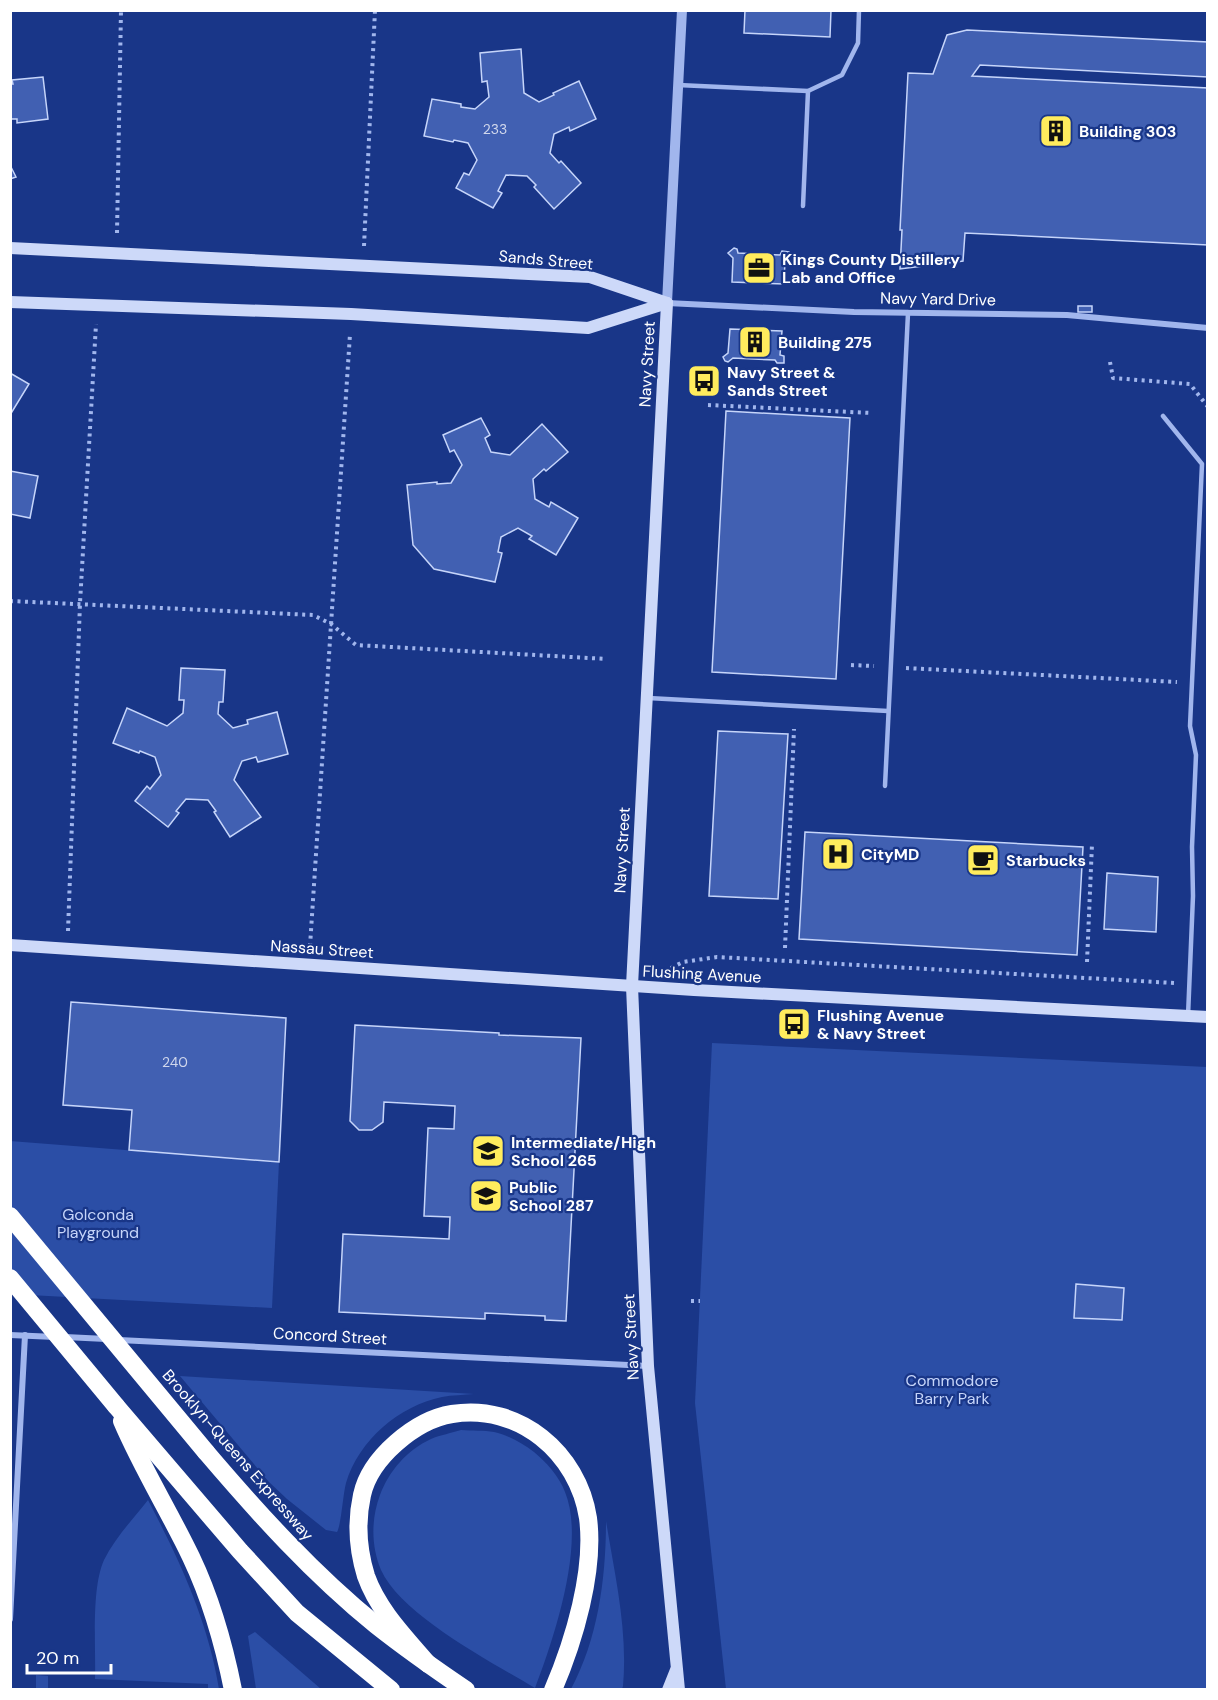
<svg xmlns="http://www.w3.org/2000/svg" width="1218" height="1700" viewBox="0 0 1218 1700" font-family="'DM Sans',sans-serif">
  <rect width="100%" height="100%" fill="#193688"/>
  <g fill="#2b4ea6">
    <polygon points="712,1043 1207,1067 1207,1689 726,1689 695,1403"/>
    <polygon points="10,1141 279,1162 272,1308 11,1294"/>
    <path d="M 180,1376 L 474,1394 C 464,1395 452,1395 442,1397 C 399,1406 359,1440 346,1483 C 343,1494 341,1526 337,1532 L 326,1530 L 287,1499 L 269,1482 Z"/>
    <path d="M 461,1430 C 472,1431 484,1430 494,1432 C 508,1435 522,1443 534,1452 C 546,1462 559,1476 565,1492 C 586,1543 554,1638 535,1688 C 493,1663 401,1615 381,1570 C 371,1546 371,1519 380,1495 C 389,1471 407,1450 431,1439 C 440,1435 452,1433 461,1430 Z"/>
    <path d="M 148,1500 C 180,1561 208,1621 219,1689 L 208,1689 L 208,1684 L 95,1679 C 96,1646 91,1589 104,1560 C 115,1538 133,1519 148,1500 Z"/>
    <path d="M 606,1521 C 615,1576 628,1631 623,1686 L 622,1689 L 571,1689 C 598,1639 606,1578 606,1521 Z"/>
    <polygon points="255,1632 321,1689 256,1689 248,1636"/>
    <polygon points="36,1675 48,1676 48,1689 36,1689"/>
  </g>
  <g fill="#4160b2" stroke="#c6d5fa" stroke-width="1.5">
    <polygon points="745,10 831,10 830,37 744,33"/>
    <polygon points="967,30 1208,42 1208,77 980,65 972,76 1208,88 1208,245 965,233 963,261 900,269 902,230 900,230 908,73 933,74 947,35"/>
    <polygon points="521,49 524,93 539,102 554,95 553,93 579,81 596,119 570,131 569,127 554,134 550,153 559,163 561,161 581,183 554,209 534,187 536,185 527,176 506,175 498,191 502,193 493,208 456,188 464,173 469,175 477,160 468,143 454,140 453,142 424,136 432,99 461,104 461,107 475,109 489,97 487,81 482,82 480,53"/>
    <polygon points="43,77 48,119 17,123 17,119 10,119 10,84 13,84 12,80"/>
    <polygon points="10,165 16,177 10,179"/>
    <polygon points="734,248 737,249 738,253 780,255 782,251 789,252 789,259 785,260 784,284 732,282 733,258 728,253"/>
    <rect x="1078" y="306" width="14" height="6"/>
    <polygon points="730,329 782,331 780,355 784,356 784,363 777,363 775,360 733,358 728,362 725,361 723,357 728,353"/>
    <polygon points="10,373 29,384 10,415"/>
    <polygon points="726,411 850,418 836,679 712,672"/>
    <polygon points="481,418 490,435 485,438 491,452 510,455 542,424 568,452 546,471 544,469 533,479 535,499 549,507 551,502 578,518 556,555 529,539 532,536 518,528 501,537 498,552 502,553 495,582 434,569 413,545 407,485 437,482 437,484 451,483 462,465 454,450 450,452 443,435"/>
    <polygon points="10,471 38,476 30,518 10,514"/>
    <polygon points="181,668 225,670 223,702 219,702 218,714 233,728 248,724 247,720 277,712 288,754 258,762 256,757 242,761 234,780 261,817 230,837 214,812 216,811 208,800 186,799 176,811 179,813 168,827 135,801 147,786 150,789 161,775 155,757 140,751 139,753 113,743 127,708 167,726 183,713 184,700 179,700"/>
    <polygon points="718,731 788,734 778,899 709,896"/>
    <polygon points="805,832 1083,847 1077,955 799,939"/>
    <polygon points="1107,873 1158,877 1156,932 1104,929"/>
    <polygon points="71,1002 286,1018 279,1162 129,1150 132,1110 63,1105"/>
    <polygon points="355,1025 499,1033 499,1035 581,1038 566,1321 545,1320 545,1316 485,1313 485,1319 339,1312 343,1234 449,1239 450,1217 424,1216 428,1128 454,1129 455,1106 384,1102 383,1122 372,1130 359,1130 350,1121"/>
    <polygon points="1076,1284 1124,1288 1122,1320 1074,1318"/>
  </g>
  <g fill="none" stroke-linecap="round" stroke-linejoin="round">
    <g stroke="#a1b6ed" stroke-width="4" stroke-dasharray="3 4.5" stroke-linecap="butt">
      <polyline points="117,233 121,10"/>
      <polyline points="364,246 375,10"/>
      <polyline points="1110,362 1113,378 1190,384 1208,407"/>
      <polyline points="708,405 871,413"/>
      <polyline points="10,601 313,615 331,624 356,645 607,659"/>
      <polyline points="851,665 874,666"/>
      <polyline points="906,668 1177,682"/>
      <polyline points="68,931 80,603 96,324"/>
      <polyline points="310,946 350,334"/>
      <polyline points="785,948 794,729"/>
      <polyline points="1087,962 1092,844"/>
      <polyline points="671,968 683,962 717,957 1174,983"/>
      <polyline points="691,1301 700,1301"/>
    </g>
    <g stroke="#a1b6ed" stroke-width="4.5">
      <polyline points="678,85 808,91 842,75 858,43 859,10"/>
      <polyline points="803,206 808,91"/>
      <polyline points="1163,416 1202,464 1190,726 1196,755 1192,847 1193,896 1188,1016"/>
      <polyline points="648,698 888,711"/>
      <polyline points="885,786 908,313"/>
    </g>
    <g stroke="#a1b6ed" stroke-width="6">
      <polyline points="667,303 854,312 1067,315 1208,328"/>
      <polyline points="10,1335 55,1337"/>
      <polyline points="65,1337 106,1339"/>
      <polyline points="119,1340 648,1366"/>
      <polyline points="10,1619 25,1335"/>
    </g>
    <polyline stroke="#a1b6ed" stroke-width="10" points="667,303 682,10"/>
    <g stroke="#cdd9f9" stroke-width="12">
      <polyline points="10,248 590,277 667,303"/>
      <polyline points="10,302 351,314 588,328 667,303"/>
      <polyline points="667,303 632,986 648,1366 679,1690"/>
      <polyline points="10,945 694,990 1208,1017"/>
      <polyline points="668,1690 676,1670"/>
    </g>
    <g stroke="#fff" stroke-width="18">
      <polyline points="116,1406 240,1551 297,1613 391,1690"/>
      <path d="M 122,1421 C 142,1468 169,1511 191,1557 C 211,1599 224,1645 233,1690"/>
      <path d="M 206,1452 C 258,1513 313,1574 376,1625 C 405,1648 435,1669 466,1690"/>
      <path d="M 428,1664 C 405,1637 378,1610 366,1576 C 358,1550 356,1522 362,1495 C 370,1458 415,1420 452,1414 C 519,1403 578,1453 588,1518 C 595,1571 574,1641 553,1690"/>
    </g>
    <g stroke="#fff" stroke-width="18">
      <polyline points="10,1216 206,1452"/>
      <polyline points="10,1278 116,1406"/>
    </g>
  </g>
  <defs>
    <symbol id="building-square" viewBox="-11 -11 22 22"><rect x="-9" y="-9" width="18" height="18" rx="4" fill="#ffec5d" stroke="#193688"/><path d="M-4-6H4V6H1V3H-1V6H-4ZM-2.5-4.3h1.7v1.8h-1.7ZM.8-4.3h1.7v1.8H.8ZM-2.5-1h1.7V.8h-1.7ZM.8-1h1.7V.8H.8Z" fill="#111"/></symbol>
    <symbol id="office-square" viewBox="-11 -11 22 22"><rect x="-9" y="-9" width="18" height="18" rx="4" fill="#ffec5d" stroke="#193688"/><path d="M-6-3h4V-5.5h4V-3h4V5H-6ZM-1-4.5V-3h2v-1.5ZM-6 0V1H6V0Z" fill="#111"/></symbol>
    <symbol id="bus-square" viewBox="-11 -11 22 22"><rect x="-9" y="-9" width="18" height="18" rx="4" fill="#ffec5d" stroke="#193688"/><path d="M-5-6H5V4H4V6H2V4H-2V6H-4V4H-5ZM-3.5-4V0h7V-4ZM-3.5 1.2v1.5H-2V1.2ZM2 1.2v1.5H3.5V1.2Z" fill="#111"/></symbol>
    <symbol id="hospital-square" viewBox="-11 -11 22 22"><rect x="-9" y="-9" width="18" height="18" rx="4" fill="#ffec5d" stroke="#193688"/><path d="M-5-5h3v3.5h4V-5h3V5h-3V1.5h-4V5h-3Z" fill="#111"/></symbol>
    <symbol id="cafe-square" viewBox="-11 -11 22 22"><rect x="-9" y="-9" width="18" height="18" rx="4" fill="#ffec5d" stroke="#193688"/><path d="M-5.5-4.5H6V0H3Q3 3.5 0 3.5H-2.5Q-5.5 3.5-5.5 0ZM3-3.2v2h1.7v-2ZM-6 4.5H4V6H-6Z" fill="#111"/></symbol>
    <symbol id="school-square" viewBox="-11 -11 22 22"><rect x="-9" y="-9" width="18" height="18" rx="4" fill="#ffec5d" stroke="#193688"/><path d="M0-5L7-2L0 1L-7-2ZM-4 1L0 2.5L4 1V4Q0 6-4 4Z" fill="#111"/></symbol>
  </defs>
  <g fill-rule="evenodd">
    <use href="#building-square" x="1037" y="112" width="38" height="38"/>
    <use href="#office-square" x="740" y="249" width="38" height="38"/>
    <use href="#building-square" x="736" y="323" width="38" height="38"/>
    <use href="#bus-square" x="685" y="362" width="38" height="38"/>
    <use href="#hospital-square" x="819" y="835" width="38" height="38"/>
    <use href="#cafe-square" x="964" y="841" width="38" height="38"/>
    <use href="#bus-square" x="775" y="1005" width="38" height="38"/>
    <use href="#school-square" x="469" y="1132" width="38" height="38"/>
    <use href="#school-square" x="467" y="1177" width="38" height="38"/>
  </g>
  <g text-anchor="middle" dominant-baseline="central" stroke-width="4.5" stroke-linejoin="round" paint-order="stroke">
    <g font-size="14" fill="#d0d7ec">
      <text x="495" y="129">233</text>
      <text x="175" y="1062">240</text>
    </g>
    <g font-size="16" font-weight="bold" fill="#fff" stroke="#193688" text-anchor="start">
      <text x="1079" y="131">Building 303</text>
      <text x="782" y="259">Kings County Distillery<tspan x="782" dy="18">Lab and Office</tspan></text>
      <text x="778" y="342">Building 275</text>
      <text x="727" y="372">Navy Street &amp;<tspan x="727" dy="18">Sands Street</tspan></text>
      <text x="861" y="854">CityMD</text>
      <text x="1006" y="860">Starbucks</text>
      <text x="817" y="1015">Flushing Avenue<tspan x="817" dy="18">&amp; Navy Street</tspan></text>
      <text x="511" y="1142">Intermediate/High<tspan x="511" dy="18">School 265</tspan></text>
      <text x="509" y="1187">Public<tspan x="509" dy="18">School 287</tspan></text>
    </g>
    <g font-size="16" fill="#fff" stroke="#193688">
      <text transform="translate(546 260) rotate(5)">Sands Street</text>
      <text transform="translate(938 299) rotate(1)">Navy Yard Drive</text>
      <text transform="translate(647 364) rotate(-87)">Navy Street</text>
      <text transform="translate(622 850) rotate(-87)">Navy Street</text>
      <text transform="translate(322 949) rotate(4)">Nassau Street</text>
      <text transform="translate(702 974) rotate(3)">Flushing Avenue</text>
      <text transform="translate(330 1336) rotate(3)">Concord Street</text>
      <text transform="translate(631 1337) rotate(-93)">Navy Street</text>
      <text transform="translate(238 1455) rotate(49)">Brooklyn-Queens Expressway</text>
    </g>
    <g font-size="16" fill="#c6d5fa" stroke="#193688">
      <text x="98" y="1214">Golconda<tspan x="98" dy="18">Playground</tspan></text>
      <text x="952" y="1380">Commodore<tspan x="952" dy="18">Barry Park</tspan></text>
    </g>
  </g>
  <rect width="1218" height="1700" fill="none" stroke="#ffffff" stroke-width="24"/>
  <path d="M27 1664v9h84v-9" fill="none" stroke="#ffffff" stroke-width="3"/>
  <text x="36" y="1664" font-size="18" fill="#ffffff" stroke="#193688" stroke-width="4.5" paint-order="stroke">20 m</text>
</svg>
